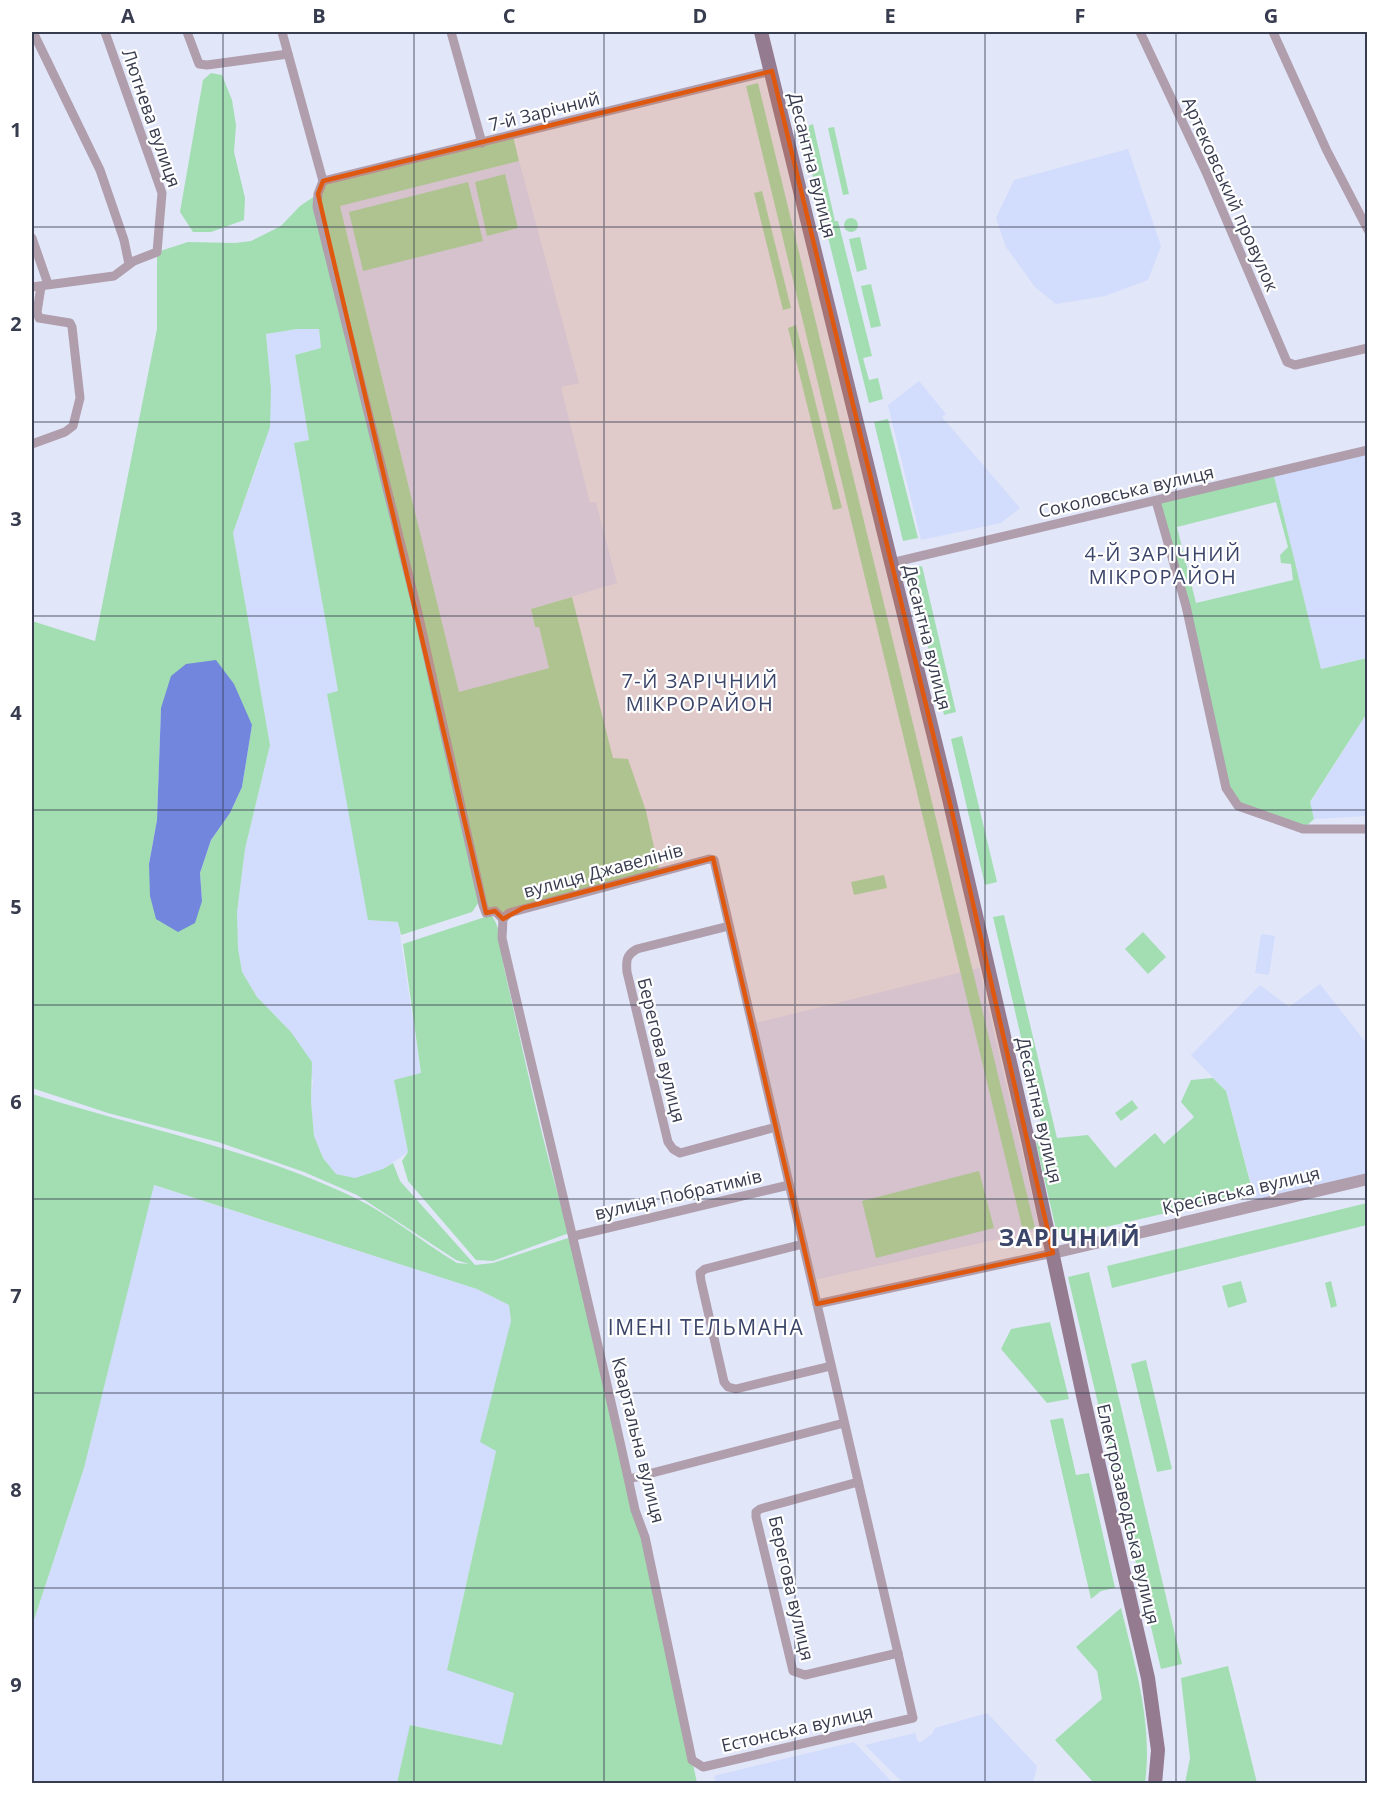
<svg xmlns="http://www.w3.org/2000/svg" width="1399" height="1815" viewBox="0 0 1399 1815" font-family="'Open Sans',sans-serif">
  <rect width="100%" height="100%" fill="#e1e6f9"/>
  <g fill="#d2dcfc">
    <polygon points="1128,149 1161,246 1148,280 1105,296 1056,304 1035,287 1006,247 996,218 1014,180"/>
    <polygon points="519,161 579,383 561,387 563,396 590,503 596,502 617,583 531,609 535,627 539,627 549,668 459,693 340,205"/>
    <polygon points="297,329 319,329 321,348 295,355 309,440 295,443 338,692 327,694 369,920 398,922 421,1074 394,1080 408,1152 383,1169 355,1178 336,1174 323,1158 314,1136 311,1101 313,1080 291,1032 257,997 242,972 238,948 237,912 245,849 270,745 233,533 263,449 271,389 266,334"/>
    <polygon points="919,381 946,414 942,417 1020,508 1001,523 921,540 888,405"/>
    <polygon points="1367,450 1367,658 1321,669 1273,472"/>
    <polygon points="1367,713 1367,816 1314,819 1310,803"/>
    <polygon points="1261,934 1275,936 1269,975 1255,973"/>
    <polygon points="979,968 1040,1230 814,1280 756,1023"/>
    <polygon points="1320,984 1367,1044 1367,1179 1257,1205 1226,1091 1191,1055 1260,985 1289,1007"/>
    <polygon points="153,1185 477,1289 509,1305 511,1321 496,1451 447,1669 514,1693 502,1745 411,1725 397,1783 32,1784 32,1626 84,1468"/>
    <polygon points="987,1713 1037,1766 1033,1783 903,1783 865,1745 915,1733 918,1742 921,1742 932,1734 935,1728"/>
    <polygon points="854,1742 893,1783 716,1783 714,1776"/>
  </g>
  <g fill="#a3deb2" fill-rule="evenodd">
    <polygon points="211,73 222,75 232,100 236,125 234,152 245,198 244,220 211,232 193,232 180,212 203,80"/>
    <polygon points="758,83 1035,1228 1023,1231 746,86"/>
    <polygon points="813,124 835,221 838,221 872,356 863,358 869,380 878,378 883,399 869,403 802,132 803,128"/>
    <polygon points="834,127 849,194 843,195 828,128"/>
    <path d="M 513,136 L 519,161 L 340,206 L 459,692 L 549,668 L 539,627 L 535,627 L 531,609 L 572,597 L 613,758 L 628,759 L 646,811 L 660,874 L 509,913 L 486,913 L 415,618 L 479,902 L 472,912 L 401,935 L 398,922 L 368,920 L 327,694 L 338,691 L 294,443 L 309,440 L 295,355 L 321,348 L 319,329 L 297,329 L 266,334 L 271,389 L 270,427 L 233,533 L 270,745 L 245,849 L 237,912 L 238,948 L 242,972 L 257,997 L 291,1032 L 312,1062 L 311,1101 L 314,1136 L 323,1158 L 336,1174 L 355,1178 L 383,1169 L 393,1163 L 400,1181 L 475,1265 L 493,1263 L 574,1236 L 645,1537 L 697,1783 L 397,1783 L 410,1725 L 502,1745 L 514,1693 L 447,1670 L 496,1451 L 480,1442 L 511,1321 L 509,1305 L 477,1289 L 154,1185 L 84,1468 L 32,1626 L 32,1094 C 139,1128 250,1148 353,1197 C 389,1214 422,1242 457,1263 L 469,1264 L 456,1260 L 357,1195 L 304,1172 L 218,1142 L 108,1113 L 32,1088 L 32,621 L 95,641 L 157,329 L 157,252 L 188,242 L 235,243 L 251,241 L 281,226 L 300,206 L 318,194 L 323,181 ZM 161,708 L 252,725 L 242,787 L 230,813 L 211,840 L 200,873 L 202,901 L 149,864 L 157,820 Z"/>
    <polygon points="505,174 518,228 487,236 475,182"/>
    <polygon points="468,182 483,241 363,271 349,212"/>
    <polygon points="762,191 791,308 783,310 754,193"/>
    <circle cx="851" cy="225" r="7"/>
    <polygon points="860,237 867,269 857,272 849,239"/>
    <polygon points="871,284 881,326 871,328 861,286"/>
    <polygon points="796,325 842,508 833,510 788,328"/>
    <polygon points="888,419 918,538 903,541 874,422"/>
    <path d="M 1273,472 L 1321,669 L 1367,658 L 1367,713 L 1310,802 L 1314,819 L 1303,829 L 1238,806 L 1226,788 L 1156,501 ZM 1276,502 L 1288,547 L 1280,555 L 1281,563 L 1291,564 L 1293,580 L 1196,603 L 1177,527 Z"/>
    <polygon points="922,566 956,712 944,715 910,569"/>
    <polygon points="962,736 997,882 985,885 951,739"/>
    <polygon points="884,875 887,888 854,895 851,882"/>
    <path d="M 491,915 C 502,927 501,955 505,972 C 525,1059 543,1147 569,1233 L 493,1261 L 476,1260 L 408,1181 L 402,1161 L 408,1152 L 394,1080 L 421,1073 L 403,944 Z"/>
    <polygon points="1004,915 1057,1138 1088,1135 1115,1168 1155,1133 1164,1144 1194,1117 1181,1102 1191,1080 1213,1078 1226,1091 1253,1193 1058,1238 1036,1143 1045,1140 993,917"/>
    <polygon points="1143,932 1166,957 1148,974 1125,949"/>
    <polygon points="1132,1100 1138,1108 1121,1121 1115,1113"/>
    <polygon points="979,1171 994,1228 876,1258 862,1201"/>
    <polygon points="1367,1203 1367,1225 1112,1288 1107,1266"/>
    <polygon points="1089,1272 1182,1664 1161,1669 1068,1277"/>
    <polygon points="1241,1281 1247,1302 1228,1308 1222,1286"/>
    <polygon points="1331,1281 1337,1306 1331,1308 1325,1283"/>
    <polygon points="1050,1322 1069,1399 1047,1403 1001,1349 1011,1329"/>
    <polygon points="1146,1360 1172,1469 1157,1472 1131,1364"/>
    <polygon points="1063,1418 1076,1475 1089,1473 1115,1588 1101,1591 1091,1599 1050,1420"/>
    <path d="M 1121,1608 C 1135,1665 1153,1724 1145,1783 L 1094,1783 L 1055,1740 L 1102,1699 L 1097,1671 L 1076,1647 Z"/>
    <polygon points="1228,1666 1257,1783 1185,1783 1190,1758 1181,1678"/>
  </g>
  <polygon fill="#7186dc" points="216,660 234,684 252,725 242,787 230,813 211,840 200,873 202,901 195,923 178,932 156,919 150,896 149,864 157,820 161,708 171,676 186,664"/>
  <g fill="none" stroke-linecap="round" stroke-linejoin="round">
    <g stroke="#b09ead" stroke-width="9">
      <polyline points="33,32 100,170 124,240 129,264"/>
      <polyline points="187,32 199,64 207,65 288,54"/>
      <polyline points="282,32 323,181"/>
      <polyline points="451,32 482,143"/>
      <polyline points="1140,32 1206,172 1287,362 1295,365 1368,348"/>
      <polyline points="1273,32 1327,151 1368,230"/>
      <polyline points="323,181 318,194 317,207 418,613 483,905 486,913 495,911 503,919"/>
      <polyline points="323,181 772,71"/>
      <polyline points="32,238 48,284"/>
      <polyline points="32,287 114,276 134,261 157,252 162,193 105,32"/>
      <polyline points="32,444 65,432 73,426 80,398 72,327 70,323 39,318 37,312 41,287"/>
      <polyline points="1156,501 1186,606 1226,788 1238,806 1303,829 1368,829"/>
      <polyline points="891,563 1368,450"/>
      <path d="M 709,859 L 714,860 L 913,1718 L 703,1767 L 692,1760 L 645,1537 L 635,1510 C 594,1319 546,1129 502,938 L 503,919 L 509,913 Z"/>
      <path d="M 729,926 L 637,949 C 626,955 626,961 627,972 L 668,1142 L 673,1149 L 680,1153 L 776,1127"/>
      <polyline points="574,1236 789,1185"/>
      <polyline points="803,1244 705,1269 700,1273 701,1281 724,1382 728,1387 736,1389 831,1366"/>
      <polyline points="817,1304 1053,1253"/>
      <polyline points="629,1479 844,1423"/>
      <polyline points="858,1482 760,1509 756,1512 756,1517 793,1671 805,1675 898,1653"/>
    </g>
    <polyline stroke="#b09ead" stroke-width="12" points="1053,1253 1368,1179"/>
    <polyline stroke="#957b90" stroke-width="14" points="761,32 947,790 1028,1140 1084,1400 1148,1678 1158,1750 1155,1784"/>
  </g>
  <path fill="#df580f" fill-opacity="0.2" stroke="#df580f" stroke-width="4.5" stroke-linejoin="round" d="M 772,71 L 953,816 L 1053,1253 L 817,1304 L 713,858 L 523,908 L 503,919 L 495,911 L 486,913 L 318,194 L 323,181 Z"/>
  <path fill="none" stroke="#373c4e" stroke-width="1.5" stroke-opacity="0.55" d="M 223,32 L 223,1784M 414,32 L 414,1784M 604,32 L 604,1784M 795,32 L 795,1784M 985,32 L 985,1784M 1176,32 L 1176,1784M 32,227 L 1368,227M 32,422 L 1368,422M 32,616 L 1368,616M 32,810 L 1368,810M 32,1005 L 1368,1005M 32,1199 L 1368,1199M 32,1393 L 1368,1393M 32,1588 L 1368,1588"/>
  <g text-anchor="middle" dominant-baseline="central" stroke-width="4.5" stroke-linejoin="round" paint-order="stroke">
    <g font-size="18" fill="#373c4e" stroke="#fff">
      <text transform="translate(544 111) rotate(-14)">7-й Зарічний</text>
      <text transform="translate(152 118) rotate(71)">Лютнева вулиця</text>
      <text transform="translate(813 165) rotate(76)">Десантна вулиця</text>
      <text transform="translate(1231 194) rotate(66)">Артековський провулок</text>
      <text transform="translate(1126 491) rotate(-13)">Соколовська вулиця</text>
      <text transform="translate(928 637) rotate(76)">Десантна вулиця</text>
      <text transform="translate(603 870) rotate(-15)">вулиця Джавелінів</text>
      <text transform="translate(662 1050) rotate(76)">Берегова вулиця</text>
      <text transform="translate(1040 1110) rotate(77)">Десантна вулиця</text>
      <text transform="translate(1241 1190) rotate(-13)">Кресівська вулиця</text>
      <text transform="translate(678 1194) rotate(-13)">вулиця Побратимів</text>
      <text transform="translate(639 1440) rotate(76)">Квартальна вулиця</text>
      <text transform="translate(1129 1514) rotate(77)">Електрозаводська вулиця</text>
      <text transform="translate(792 1588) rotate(77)">Берегова вулиця</text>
      <text transform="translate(797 1728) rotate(-13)">Естонська вулиця</text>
    </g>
    <g font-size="20" letter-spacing="1.5" fill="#3b456a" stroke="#fff">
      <text x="1163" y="553">4-Й ЗАРІЧНИЙ<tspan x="1163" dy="23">МІКРОРАЙОН</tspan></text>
      <text x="700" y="680">7-Й ЗАРІЧНИЙ<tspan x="700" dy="23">МІКРОРАЙОН</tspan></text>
    </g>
    <g font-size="21" letter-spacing="1.5" fill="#3b456a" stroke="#fff">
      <text x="706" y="1327">ІМЕНІ ТЕЛЬМАНА</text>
    </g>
    <g font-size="24" font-weight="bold" letter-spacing="1.5" fill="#3b456a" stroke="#fff">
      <text x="1070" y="1236">ЗАРІЧНИЙ</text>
    </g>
  </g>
  <rect width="1399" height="1815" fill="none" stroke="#ffffff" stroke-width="66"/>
  <rect x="33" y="33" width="1333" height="1749" fill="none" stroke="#373c4e" stroke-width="2"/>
  <g font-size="20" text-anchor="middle" font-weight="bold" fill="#373c4e">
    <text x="128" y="23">A</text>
    <text x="319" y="23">B</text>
    <text x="509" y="23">C</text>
    <text x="700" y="23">D</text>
    <text x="890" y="23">E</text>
    <text x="1080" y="23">F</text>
    <text x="1271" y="23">G</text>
    <text x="16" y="137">1</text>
    <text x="16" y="331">2</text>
    <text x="16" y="526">3</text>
    <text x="16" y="720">4</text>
    <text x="16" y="914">5</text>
    <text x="16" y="1109">6</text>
    <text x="16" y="1303">7</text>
    <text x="16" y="1497">8</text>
    <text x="16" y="1692">9</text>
  </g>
</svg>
